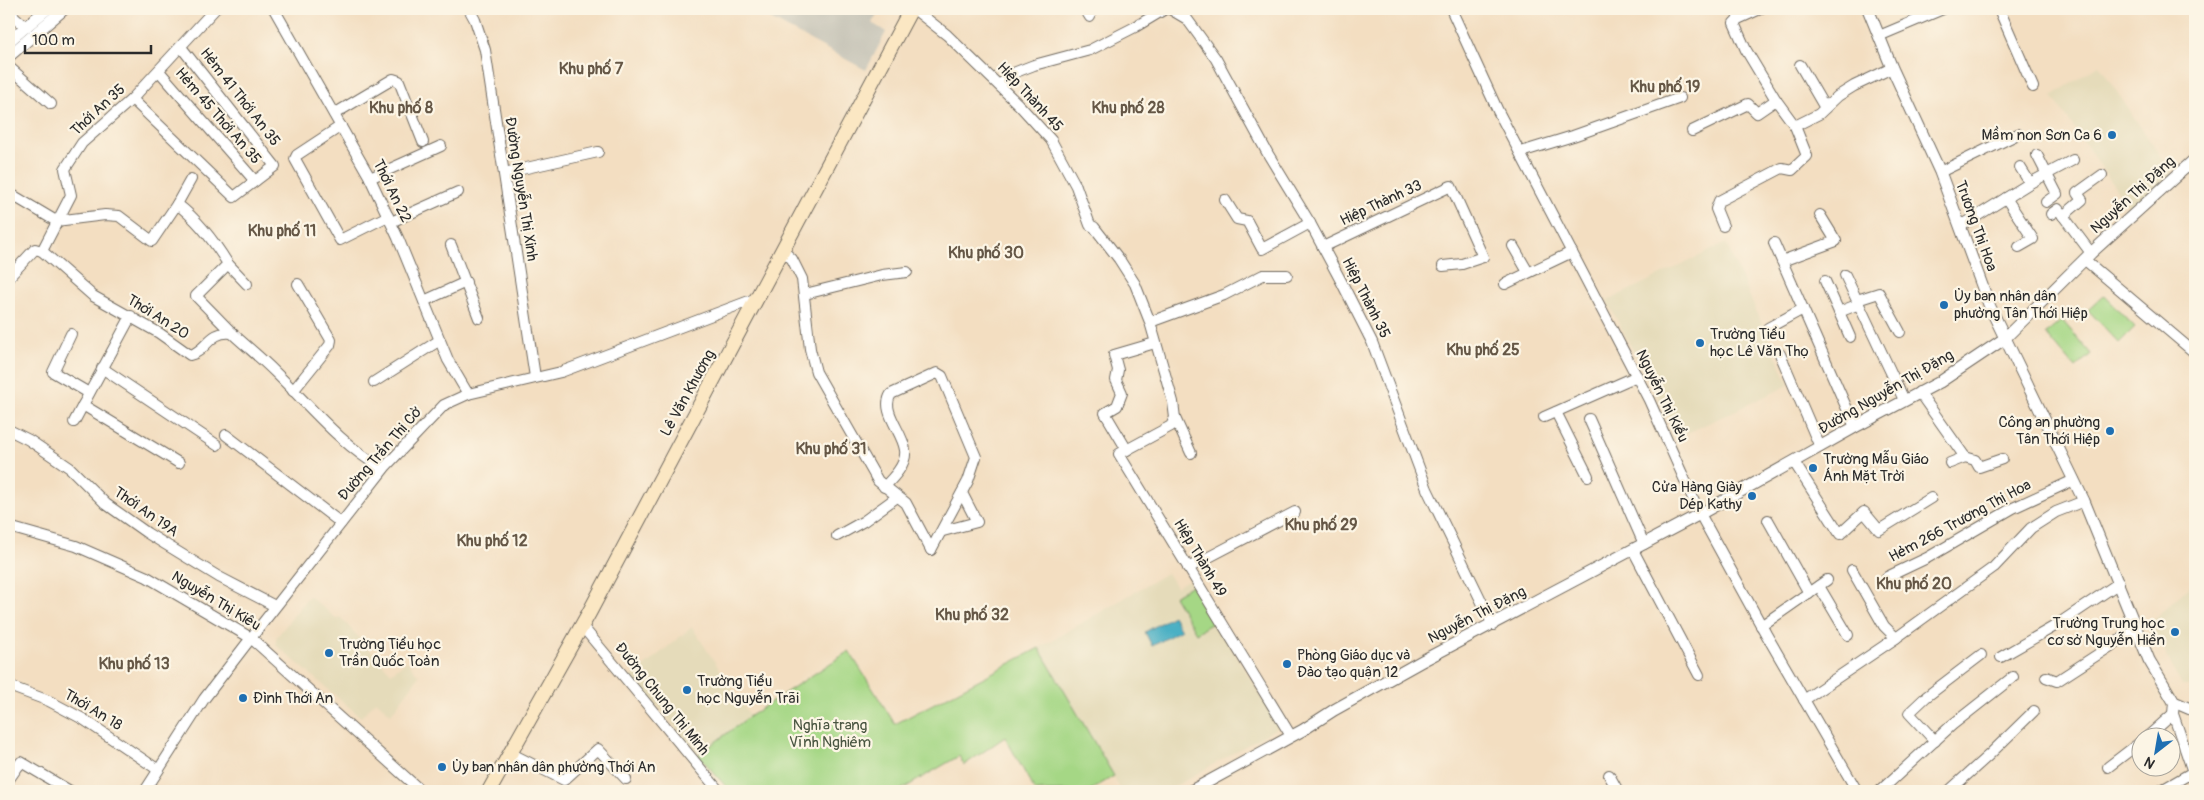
<svg xmlns="http://www.w3.org/2000/svg" width="2204" height="800" viewBox="0 0 2204 800" font-family="Pangolin,sans-serif">
  <rect width="100%" height="100%" fill="#fcf5e5"/>
  <filter id="ink" filterUnits="userSpaceOnUse"><feTurbulence type="fractalNoise" baseFrequency=".02" numOctaves="2"/><feDisplacementMap in="SourceGraphic" scale="10" xChannelSelector="R" yChannelSelector="G"/><feConvolveMatrix kernelMatrix="1 2 1 2 8 2 1 2 1" color-interpolation-filters="sRGB"/></filter>
  <filter id="wash" filterUnits="userSpaceOnUse"><feTurbulence type="fractalNoise" baseFrequency=".0096" numOctaves="4" result="noise"/><feDisplacementMap in="SourceGraphic" scale="20" xChannelSelector="R" yChannelSelector="G"/><feGaussianBlur stdDeviation="1.12" result="paint"/><feColorMatrix in="noise" values="0 0 0 0 0 0 0 0 0 0 0 0 0 0 0 0 0 1.4 0 .05"/><feComposite in="paint" operator="in"/></filter>
  <g filter="url(#wash)">
    <rect width="100%" height="100%" fill="#f3dec1"/>
    <g fill="#e5dbba">
      <polygon points="2099,65 2172,174 2131,210 2052,96"/>
      <polygon points="1726,243 1789,385 1679,437 1607,301"/>
      <polygon points="1167,573 1176,587 1188,580 1192,585 1280,726 1167,791 1122,791 1039,648"/>
      <polygon points="2195,581 2195,686 2182,686 2150,623"/>
      <polygon points="309,596 337,619 340,617 391,673 407,661 419,676 391,714 376,701 361,717 276,645 276,638"/>
      <polygon points="692,627 750,716 698,755 657,705 650,703 630,678"/>
    </g>
    <polygon fill="#c7c5b8" points="752,9 880,9 872,23 886,32 866,70"/>
    <g fill="#a5d785" stroke="#688158">
      <polygon points="2104,295 2135,327 2119,343 2088,310"/>
      <polygon points="2062,320 2091,354 2075,368 2046,334"/>
      <polygon points="1192,585 1214,622 1196,633 1174,596"/>
      <polygon points="1039,648 1114,776 1089,791 1035,791 1005,737 964,765 959,756 899,791 730,791 698,755 750,716 849,651 895,724"/>
    </g>
    <polygon fill="#44adc3" stroke="#386c77" points="1173,616 1181,630 1152,646 1145,632"/>
  </g>
  <g filter="url(#ink)">
    <g fill="none" stroke-linecap="round" stroke-linejoin="round">
      <defs>
        <g id="minor">
          <polyline points="274,9 369,176 398,238 448,360 468,394"/>
          <polyline points="469,9 475,20 485,50 535,377"/>
          <polyline points="914,9 947,35 1020,106 1051,140 1076,186 1090,225 1094,227 1119,259 1135,284 1150,322 1173,402 1175,418 1191,453"/>
          <polyline points="1085,9 1090,17"/>
          <polyline points="1170,9 1187,19 1216,59 1268,154 1310,223 1342,283 1372,342 1427,489 1493,625"/>
          <polyline points="1451,9 1498,111 1649,400 1700,514 1766,634 1857,791"/>
          <polyline points="1999,9 2033,87"/>
          <polyline points="9,12 26,27"/>
          <polyline points="1879,36 1943,9"/>
          <polyline points="1800,65 1825,108"/>
          <polyline points="9,67 51,104"/>
          <polyline points="159,71 255,181"/>
          <polyline points="999,85 1016,72 1034,65 1090,50 1135,27 1165,9"/>
          <polyline points="132,99 234,197 275,166 181,47"/>
          <polyline points="334,114 393,79 399,81 423,142"/>
          <polyline points="341,126 297,155 295,159 340,240 388,216"/>
          <polyline points="1795,126 1819,114 1838,96 1854,86 1892,68"/>
          <polyline points="1692,131 1748,104 1757,113 1776,100"/>
          <polyline points="1521,152 1573,136 1680,98"/>
          <polyline points="2037,155 2057,194 2046,202"/>
          <polyline points="1940,172 2018,134"/>
          <polyline points="504,173 598,152"/>
          <polyline points="370,178 441,146"/>
          <polyline points="2030,183 2073,160"/>
          <path d="M 9,193 L 56,221 L 105,215 L 119,216 L 152,241 L 177,204 C 198,220 214,241 228,264 L 196,296 L 232,333"/>
          <polyline points="2006,198 2033,239 2019,247"/>
          <polyline points="1225,200 1237,219 1247,221 1262,249 1310,223"/>
          <polyline points="177,204 191,179"/>
          <polyline points="2051,214 2058,209 2091,253"/>
          <polyline points="2063,216 2082,200 2077,193 2102,175"/>
          <polyline points="391,222 458,192"/>
          <polyline points="1723,226 1716,209 1719,201 1782,168 1792,170 1807,156 1795,126 1776,100 1746,50 1734,23 1738,19 1760,9"/>
          <polyline points="1961,226 2030,183 2020,167"/>
          <polyline points="1774,243 1855,427"/>
          <polyline points="451,245 479,318"/>
          <polyline points="1513,246 1528,272"/>
          <polyline points="1323,247 1451,186 1483,257 1462,264 1443,266"/>
          <polyline points="42,251 71,195 65,169 82,143 132,99 215,9"/>
          <polyline points="783,251 792,259 802,279 810,349 816,372 878,481 906,503 931,550"/>
          <polyline points="2085,260 2195,353"/>
          <polyline points="1782,261 1836,241 1820,215"/>
          <polyline points="228,264 247,284"/>
          <polyline points="1845,275 1904,400"/>
          <path d="M 9,277 L 35,249 L 42,251 L 93,296 L 159,333 L 190,355 C 207,351 209,330 232,333 C 246,346 261,358 275,372 C 310,406 340,444 383,469"/>
          <polyline points="1825,281 1839,312 1859,304"/>
          <polyline points="1505,284 1572,252"/>
          <polyline points="805,294 882,275 907,272"/>
          <polyline points="1857,300 1879,293 1900,332"/>
          <polyline points="424,301 466,282"/>
          <polyline points="1839,312 1850,337"/>
          <polyline points="131,316 83,405 179,463"/>
          <polyline points="1150,322 1224,295 1263,275 1287,275"/>
          <polyline points="1768,328 1803,309"/>
          <polyline points="71,334 53,372 89,393"/>
          <polyline points="1780,354 1820,447"/>
          <polyline points="102,368 217,445"/>
          <polyline points="374,382 440,340"/>
          <polyline points="293,391 330,345 331,340 298,284"/>
          <polyline points="1919,392 1965,457 1950,463"/>
          <polyline points="1556,412 1588,476"/>
          <polyline points="1544,417 1637,376"/>
          <polyline points="1175,418 1171,426 1119,454 1291,736"/>
          <polyline points="1589,419 1644,544"/>
          <polyline points="74,422 83,405"/>
          <polyline points="9,430 29,440 70,468 106,504 147,533 219,577 275,606"/>
          <polyline points="226,435 341,523"/>
          <polyline points="1127,450 1105,413 1117,406 1122,393 1116,380 1118,370 1114,355 1155,343"/>
          <polyline points="1965,457 1975,460 1979,467 2002,459"/>
          <polyline points="1794,462 1840,534 1864,512 1879,530 1931,498"/>
          <path d="M 884,487 C 893,478 907,464 905,450 C 903,432 880,411 891,394 L 937,373 L 942,376 L 976,457 L 968,481 L 931,550"/>
          <polyline points="1768,520 1809,593"/>
          <polyline points="9,527 76,546 147,577 251,638 421,791"/>
          <polyline points="943,531 977,522 962,493"/>
          <polyline points="837,536 864,521 897,497"/>
          <polyline points="1633,550 1699,675"/>
          <polyline points="1188,568 1295,512"/>
          <polyline points="1852,570 1884,626 1896,638"/>
          <polyline points="1887,577 1927,558 2013,508 2074,480"/>
          <polyline points="1819,586 1848,635"/>
          <polyline points="582,626 719,791"/>
          <polyline points="1761,626 1827,580"/>
          <polyline points="2001,657 2055,626 2119,583"/>
          <polyline points="2046,677 2057,681 2137,629"/>
          <polyline points="9,686 49,701 83,719 157,769"/>
          <polyline points="1804,700 1896,638 1994,567 2031,528 2056,512 2084,501"/>
          <polyline points="2146,738 2173,714"/>
          <polyline points="1935,741 1909,713 1926,697 1981,655"/>
          <polyline points="510,753 564,780 598,749 626,779"/>
          <polyline points="2108,767 2142,741"/>
          <polyline points="1609,775 1618,791"/>
          <polyline points="9,779 21,762 70,791"/>
          <polyline points="145,791 204,699 251,638 386,466 444,405 468,394 561,372 757,298"/>
          <polyline points="1880,791 1952,725 2013,677"/>
          <polyline points="1949,791 1989,755 2034,711"/>
          <polyline points="2160,791 2193,772 2173,714 2174,702"/>
        </g>
        <g id="tertiary">
          <polyline points="1868,9 1892,68 1940,172 1990,307 2084,501 2149,660 2174,702 2195,711"/>
          <polyline points="9,41 47,9"/>
          <polyline points="9,56 64,9"/>
          <polyline points="1191,791 1303,730 1334,710 1422,661 1700,514 1855,427 1940,382 2004,339 2091,253 2195,159"/>
        </g>
        <polyline id="secondary" points="489,791 589,613 911,9"/>
      </defs>
      <use href="#minor" stroke="#716a60" stroke-width="12"/>
      <use href="#tertiary" stroke="#716a60" stroke-width="13"/>
      <use href="#secondary" stroke="#716a60" stroke-width="16"/>
      <use href="#minor" stroke="#fff" stroke-width="10"/>
      <use href="#tertiary" stroke="#fff" stroke-width="11"/>
      <use href="#secondary" stroke="#fbe7c3" stroke-width="14"/>
    </g>
  </g>
  <g fill="#1f6fb2" stroke="#fcf5e5" stroke-width="2">
    <circle cx="2112" cy="135" r="5"/>
    <circle cx="1944" cy="305" r="5"/>
    <circle cx="1700" cy="343" r="5"/>
    <circle cx="2110" cy="431" r="5"/>
    <circle cx="1813" cy="468" r="5"/>
    <circle cx="1752" cy="496" r="5"/>
    <circle cx="2175" cy="632" r="5"/>
    <circle cx="329" cy="653" r="5"/>
    <circle cx="1287" cy="664" r="5"/>
    <circle cx="687" cy="690" r="5"/>
    <circle cx="243" cy="698" r="5"/>
    <circle cx="442" cy="767" r="5"/>
  </g>
  <g text-anchor="middle" dominant-baseline="central" stroke-width="4.5" stroke-linejoin="round" paint-order="stroke">
    <g font-size="15" fill="#2b2b2b" stroke="#fcf5e5">
      <text transform="translate(240 97) rotate(52)">Hẻm 41 Thới An 35</text>
      <text transform="translate(1030 97) rotate(47)">Hiệp Thành 45</text>
      <text transform="translate(98 110) rotate(-43)">Thới An 35</text>
      <text transform="translate(218 116) rotate(49)">Hẻm 45 Thới An 35</text>
      <text transform="translate(521 189) rotate(81)">Đường Nguyễn Thị Xinh</text>
      <text transform="translate(392 191) rotate(64)">Thới An 22</text>
      <text transform="translate(2133 195) rotate(-42)">Nguyễn Thị Đặng</text>
      <text transform="translate(1381 203) rotate(-25)">Hiệp Thành 33</text>
      <text transform="translate(1976 226) rotate(70)">Trương Thị Hoa</text>
      <text transform="translate(1366 298) rotate(63)">Hiệp Thành 35</text>
      <text transform="translate(158 317) rotate(32)">Thới An 20</text>
      <text transform="translate(1886 392) rotate(-30)">Đường Nguyễn Thị Đặng</text>
      <text transform="translate(688 393) rotate(-61)">Lê Văn Khương</text>
      <text transform="translate(1662 396) rotate(64)">Nguyễn Thị Kiểu</text>
      <text transform="translate(380 454) rotate(-49)">Đường Trần Thị Cờ</text>
      <text transform="translate(146 512) rotate(35)">Thới An 19A</text>
      <text transform="translate(1960 521) rotate(-28)">Hẻm 266 Trương Thị Hoa</text>
      <text transform="translate(1200 558) rotate(59)">Hiệp Thành 49</text>
      <text transform="translate(216 601) rotate(31)">Nguyễn Thị Kiêu</text>
      <text transform="translate(1477 615) rotate(-27)">Nguyễn Thị Đặng</text>
      <text transform="translate(662 699) rotate(51)">Đường Chung Thị Minh</text>
      <text transform="translate(93 710) rotate(31)">Thới An 18</text>
    </g>
    <g font-size="15" fill="#2b2b2b" stroke="#fcf5e5" text-anchor="start">
      <text x="2102" y="135" text-anchor="end">Mầm non Sơn Ca 6</text>
      <text x="1954" y="296">Ủy ban nhân dân<tspan x="1954" dy="17">phường Tân Thới Hiệp</tspan></text>
      <text x="1710" y="334">Trường Tiểu<tspan x="1710" dy="17">học Lê Văn Thọ</tspan></text>
      <text x="2100" y="422" text-anchor="end">Công an phường<tspan x="2100" dy="17">Tân Thới Hiệp</tspan></text>
      <text x="1823" y="459">Trường Mẫu Giáo<tspan x="1823" dy="17">Ánh Mặt Trời</tspan></text>
      <text x="1742" y="487" text-anchor="end">Cửa Hàng Giày<tspan x="1742" dy="17">Dép Kathy</tspan></text>
      <text x="2165" y="623" text-anchor="end">Trường Trung học<tspan x="2165" dy="17">cơ sở Nguyễn Hiền</tspan></text>
      <text x="339" y="644">Trường Tiểu học<tspan x="339" dy="17">Trần Quốc Toản</tspan></text>
      <text x="1297" y="655">Phòng Giáo dục và<tspan x="1297" dy="17">Đào tạo quận 12</tspan></text>
      <text x="697" y="681">Trường Tiểu<tspan x="697" dy="17">học Nguyễn Trãi</tspan></text>
      <text x="253" y="698">Đình Thới An</text>
      <text x="452" y="767">Ủy ban nhân dân phường Thới An</text>
    </g>
    <g font-size="15" fill="#4a5642" stroke="#fcf5e5">
      <text x="830" y="725">Nghĩa trang<tspan x="830" dy="17">Vĩnh Nghiêm</tspan></text>
    </g>
    <g font-size="16" font-weight="bold" fill="#655746" stroke="#fcf5e5">
      <text x="591" y="69">Khu phố 7</text>
      <text x="1665" y="87">Khu phố 19</text>
      <text x="401" y="108">Khu phố 8</text>
      <text x="1128" y="108">Khu phố 28</text>
      <text x="282" y="231">Khu phố 11</text>
      <text x="986" y="253">Khu phố 30</text>
      <text x="1483" y="350">Khu phố 25</text>
      <text x="831" y="449">Khu phố 31</text>
      <text x="1321" y="525">Khu phố 29</text>
      <text x="492" y="541">Khu phố 12</text>
      <text x="1914" y="584">Khu phố 20</text>
      <text x="972" y="615">Khu phố 32</text>
      <text x="134" y="664">Khu phố 13</text>
    </g>
  </g>
  <rect width="2204" height="800" fill="none" stroke="#fcf5e5" stroke-width="30"/>
  <g transform="translate(2156 752) rotate(211)"><circle r="24" fill="#fcf5e5" stroke="#a8a49b"/>
  <path d="M0-4L9 19L0 12L-9 19Z" fill="#1f6fb2"/>
  <text y="-8" font-size="14" font-weight="bold" text-anchor="middle" fill="#2b2b2b">N</text>
  </g>
  <path d="M25 45v8h126v-8" fill="none" stroke="#2b2b2b" stroke-width="2.5"/>
  <text x="32" y="45" font-size="15" fill="#2b2b2b" stroke="#fcf5e5" stroke-width="4" paint-order="stroke">100 m</text>
</svg>
